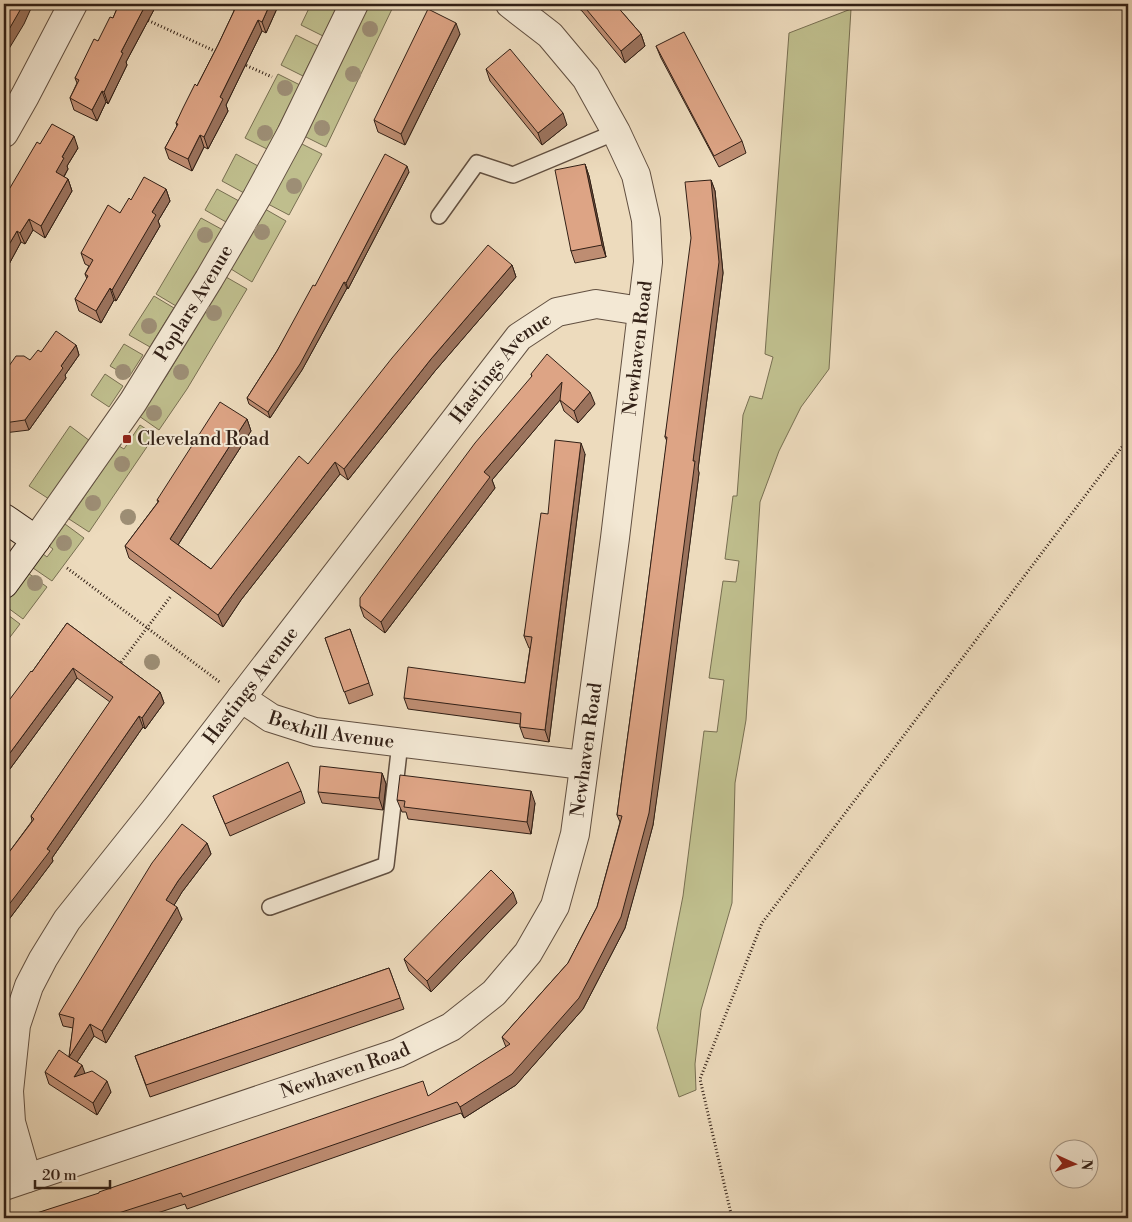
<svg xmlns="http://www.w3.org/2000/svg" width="1132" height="1222" viewBox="0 0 1132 1222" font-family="'Libre Bodoni',serif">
  <rect width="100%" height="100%" fill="#eddbbd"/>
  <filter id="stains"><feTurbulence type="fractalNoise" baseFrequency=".004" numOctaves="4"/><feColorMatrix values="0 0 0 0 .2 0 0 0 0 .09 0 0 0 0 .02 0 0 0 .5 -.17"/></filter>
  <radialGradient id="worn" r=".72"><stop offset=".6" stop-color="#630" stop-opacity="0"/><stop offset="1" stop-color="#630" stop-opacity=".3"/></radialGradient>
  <g fill="#bfbe8d" stroke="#786f52">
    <polygon points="311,4 338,4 323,36 301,25"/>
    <polygon points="369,4 381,4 392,9 326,147 304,136 332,82"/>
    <polygon points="851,9 829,369 801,407 779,451 760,502 746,720 735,783 732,903 701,1010 695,1064 696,1090 679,1097 657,1028 683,896 704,731 717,732 724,680 709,678 723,581 736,582 739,561 725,559 733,496 737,496 743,415 750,396 762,399 773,357 765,354 789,33"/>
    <polygon points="296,35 318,46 303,76 281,65"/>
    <polygon points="278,74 300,85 267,149 245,138"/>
    <polygon points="300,143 322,154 289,215 268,204"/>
    <polygon points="236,154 258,166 244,193 222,181"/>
    <polygon points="217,189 239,201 226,222 205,210"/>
    <polygon points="265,209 286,221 252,282 231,269"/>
    <polygon points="201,218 223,230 176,306 156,294"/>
    <polygon points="226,277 247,289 187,389 159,430 139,416 167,375"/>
    <polygon points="154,296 174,308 150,347 129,335"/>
    <polygon points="124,344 143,355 129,377 110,366"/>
    <polygon points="105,374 123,386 109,407 91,395"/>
    <polygon points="140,425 155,435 89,532 69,519 119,446 124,449"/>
    <polygon points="70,426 90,441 49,499 29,486"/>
    <polygon points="65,524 84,538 52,581 33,568 43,554 47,557 53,549 49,546"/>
    <polygon points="28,573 47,587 23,619 4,605"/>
    <polygon points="4,612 20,624 4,645"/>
  </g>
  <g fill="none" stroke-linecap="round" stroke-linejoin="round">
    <defs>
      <g id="lane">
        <polyline points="439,216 477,163 513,175 616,132"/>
        <polyline points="270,907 386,865 400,743"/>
      </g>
      <g id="street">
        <polyline points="4,133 25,96 73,4"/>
        <path id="s1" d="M 36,540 L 133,402 L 209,279 L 257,197 L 291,134 L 354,4"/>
        <path id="s2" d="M 241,698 L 271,718 L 315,732 L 583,765"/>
        <path id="s3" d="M 27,1178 L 11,1122 L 9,1091 L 16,1025 L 29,986 L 43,959 L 67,920 L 154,811 L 519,337 L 557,312 L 596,304 L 641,311"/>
        <path id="s4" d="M 4,1186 L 398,1053 L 451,1027 L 494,993 L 528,953 L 555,906 L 575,834 L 615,538 L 648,262 L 646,220 L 636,175 L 616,132 L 586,78 L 550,35 L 510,4"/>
      </g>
      <polyline id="secondary" points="4,518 36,540 4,584"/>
    </defs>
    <use href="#lane" stroke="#614f40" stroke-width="18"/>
    <use href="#street" stroke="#614f40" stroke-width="30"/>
    <use href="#secondary" stroke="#322016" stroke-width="30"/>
    <g stroke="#322016" stroke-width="3" stroke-dasharray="1 2.5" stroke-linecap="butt">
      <polyline points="110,4 121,9"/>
      <polyline points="145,19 219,53"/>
      <polyline points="243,64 272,77"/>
      <polyline points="67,568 221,683"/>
      <polyline points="119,665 171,596"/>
      <polyline points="732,1218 700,1079 762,923 1128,439"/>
    </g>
    <use href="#lane" stroke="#f3e8d4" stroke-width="15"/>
    <use href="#street" stroke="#f3e8d4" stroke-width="28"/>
    <use href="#secondary" stroke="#f3e8d4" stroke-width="28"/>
  </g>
  <g fill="#9d8e75">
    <circle cx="370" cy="29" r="8"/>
    <circle cx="353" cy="74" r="8"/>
    <circle cx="285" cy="88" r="8"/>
    <circle cx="322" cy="128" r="8"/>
    <circle cx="265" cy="133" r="8"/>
    <circle cx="294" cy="186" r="8"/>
    <circle cx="262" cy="232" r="8"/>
    <circle cx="205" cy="235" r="8"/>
    <circle cx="214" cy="313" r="8"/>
    <circle cx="149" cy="326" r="8"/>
    <circle cx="123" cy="372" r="8"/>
    <circle cx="181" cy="372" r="8"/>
    <circle cx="154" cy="413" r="8"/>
    <circle cx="122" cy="464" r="8"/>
    <circle cx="93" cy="503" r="8"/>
    <circle cx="128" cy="517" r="8"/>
    <circle cx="64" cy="543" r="8"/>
    <circle cx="35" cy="583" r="8"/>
    <circle cx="152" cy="662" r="8"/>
  </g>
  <g fill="#be8d72" stroke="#322016">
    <polygon points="119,4 157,4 126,62 127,65 108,104 106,102 97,121 74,110 70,98 77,83 75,78 113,18"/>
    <polygon points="235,4 279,4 266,33 262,31 226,105 228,111 208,149 204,147 192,171 169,159 165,148 177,126 176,123 197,86 218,45 234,11 233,8"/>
    <polygon points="573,4 615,4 641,34 645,46 625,63 582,11"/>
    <polygon points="460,34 405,145 378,132 374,120"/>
    <polygon points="656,46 742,141 746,153 719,167 661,58"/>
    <polygon points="486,69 567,125 542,145 490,81"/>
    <polygon points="40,144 78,148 67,166 68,169 64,177 68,179 72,191 45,238 33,230 25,244 21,242 8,266 5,264 4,266 4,198"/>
    <polygon points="585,164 589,176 606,257 575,263 571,251"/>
    <polygon points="409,172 348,289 347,288 302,370 270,418 249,404 247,398 277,351 315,286"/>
    <polygon points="711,180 715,191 723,273 698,469 699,473 653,825 625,928 583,1009 516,1085 464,1118 461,1113 187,1209 185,1204 142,1218 21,1218 429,1096 506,1047 502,1037 568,963 597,907 620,822 617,815 644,616 667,441 665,437"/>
    <polygon points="166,189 170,201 158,221 160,226 116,301 114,300 101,323 79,311 75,299 87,279 85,274 89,266 85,264 81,253 120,213 131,200"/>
    <polygon points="512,265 516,277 435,371 348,480 340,474 241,600 223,627 129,558 125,546 158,502 157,500 247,419 251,431 178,545 211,569 308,464"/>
    <polygon points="76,345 79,355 65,375 66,378 29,430 4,433 4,373 30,360 41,352"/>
    <polygon points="531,374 595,404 578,423 564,411 560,400 492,480 495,488 385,633 364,617 360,606 532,377"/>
    <polygon points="585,454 549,742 524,738 520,727 520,724 408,709 404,698 525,683 530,648 529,648 524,636 548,514"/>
    <polygon points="67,623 160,692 164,703 145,729 143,727 52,858 53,861 4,926 4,859 32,821 31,816 110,702 77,678 4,777 4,707 32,672"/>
    <polygon points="350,629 373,695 349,704 325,638"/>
    <polygon points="382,773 386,784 383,810 322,803 318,792"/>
    <polygon points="301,791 305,803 230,836 213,796"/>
    <polygon points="397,800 535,803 531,834 408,819 406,812 402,812"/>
    <polygon points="207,843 211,854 182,892 174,905 182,919 106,1043 94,1036 77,1062 85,1074 111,1092 97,1115 49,1084 45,1072 69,1057 73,1028 63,1026 59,1014"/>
    <polygon points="517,903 431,992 409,971 404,959"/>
    <polygon points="389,968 404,1009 150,1097 135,1056"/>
  </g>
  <g fill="#9b735d" stroke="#322016">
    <polygon points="23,4 33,4 24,24 4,57 4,38"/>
    <polygon points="146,4 157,4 126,62 127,65 108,104 104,92 121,52"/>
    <polygon points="270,4 279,4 266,33 262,22"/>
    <polygon points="258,20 262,31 226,105 228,111 208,149 204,137 220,97"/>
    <polygon points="456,23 460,34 405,145 401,134"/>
    <polygon points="641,34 645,46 625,63 621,51"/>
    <polygon points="102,91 106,102 97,121 92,110"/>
    <polygon points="563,113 567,125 542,145 538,133"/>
    <polygon points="200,135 204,147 192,171 188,159"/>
    <polygon points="74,136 78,148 67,166 68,169 60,183 56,172 62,157"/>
    <polygon points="585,164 589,176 606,257 602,245"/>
    <polygon points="407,166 409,172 348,289 346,283"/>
    <polygon points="68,179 72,191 45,238 41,226"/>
    <polygon points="711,180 715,191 723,273 698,469 699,473 661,769 653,825 639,878 625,928 583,1009 516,1085 464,1118 460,1107 606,945 693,461"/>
    <polygon points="166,189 170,201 158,221 160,226 116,301 112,290 152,212"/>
    <polygon points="29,219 33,230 25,244 20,233"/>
    <polygon points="17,231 21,242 8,266 4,253"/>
    <polygon points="512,265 516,277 435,371 348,480 344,469 431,359"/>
    <polygon points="344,282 347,288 302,370 270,418 268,412"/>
    <polygon points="110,288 114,300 101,323 96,311"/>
    <polygon points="76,345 79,355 65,375 66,378 29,430 25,420 61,366"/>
    <polygon points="562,382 566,393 492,480 495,488 385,633 381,622 484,472"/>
    <polygon points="590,392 595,404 578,423 574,411"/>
    <polygon points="247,419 251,431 174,551 170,539"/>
    <polygon points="581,443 585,454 549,742 545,730"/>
    <polygon points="335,462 340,474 241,600 223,627 218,615 237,589"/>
    <polygon points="73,668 77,678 4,777 4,761"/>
    <polygon points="160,692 164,703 145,729 142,718"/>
    <polygon points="139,716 143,727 52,858 53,861 4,926 4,911"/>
    <polygon points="382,773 386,784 383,810 379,798"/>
    <polygon points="531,791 535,803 531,834 527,822"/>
    <polygon points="207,843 211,854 182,892 170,912 166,900 178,881"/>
    <polygon points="513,892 517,903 431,992 427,981"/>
    <polygon points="177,907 182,919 106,1043 102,1031"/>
    <polygon points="90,1024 94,1036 73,1068 69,1057"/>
    <polygon points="82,1065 86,1076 74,1077"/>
    <polygon points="107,1081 111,1092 97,1115 93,1103"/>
  </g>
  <g fill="#dda485" stroke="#322016">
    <polygon points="4,4 23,4 19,12 4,38"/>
    <polygon points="119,4 146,4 121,52 123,53 104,92 102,91 92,110 70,98 79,80 75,78 94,39 98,41 110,17 113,18"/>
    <polygon points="235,4 270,4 262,22 258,20 220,97 223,99 204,137 200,135 188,159 165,148 178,124 176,123 183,108 195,84 197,86 218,45 235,9 233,8"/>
    <polygon points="582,4 615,4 641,34 621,51"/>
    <polygon points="428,9 456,23 401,134 374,120"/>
    <polygon points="684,32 742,141 714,156 656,46"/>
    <polygon points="510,49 563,113 538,133 486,69"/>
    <polygon points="52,124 74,136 62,157 64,158 56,172 68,179 41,226 29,219 20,233 17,231 4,253 4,198 37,142 40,144"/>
    <polygon points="385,154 407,166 346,283 344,282 300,364 268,412 247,398 277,351 313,285 315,286"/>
    <polygon points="585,164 602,245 571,251 555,170"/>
    <polygon points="144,177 166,189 152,212 156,215 112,290 110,288 96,311 75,299 88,276 85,274 93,260 81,253 108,205 120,213 129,198 131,200"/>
    <polygon points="711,180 719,262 693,461 695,461 649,813 621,917 579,998 512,1074 460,1107 457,1102 183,1197 181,1193 103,1218 21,1218 99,1193 99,1192 423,1081 428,1096 510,1044 502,1037 568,963 597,907 622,816 617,815 644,616 667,437 665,437 691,238 685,182"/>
    <polygon points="488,245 512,265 431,359 344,469 335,462 237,589 218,615 125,546 159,501 157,500 220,402 247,419 170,539 211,569 299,456 308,464 392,358"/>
    <polygon points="56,331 76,345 61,366 63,368 25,420 4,423 4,373 16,356 24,356 30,360 38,350 41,352"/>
    <polygon points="547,354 590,392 574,411 560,400 562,382 484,472 490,477 381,622 360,606 360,598 475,443 532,376 531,374"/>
    <polygon points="555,440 581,443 545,730 520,727 521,713 404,698 408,667 525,683 532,637 524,636 541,513 548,514"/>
    <polygon points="67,623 160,692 142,718 139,716 47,849 50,851 4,911 4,859 34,819 31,816 113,697 73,668 4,761 4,707 31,671 32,672"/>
    <polygon points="350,629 369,683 344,692 325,638"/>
    <polygon points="288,762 301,791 225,824 213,796"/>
    <polygon points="320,766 382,773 379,798 318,792"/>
    <polygon points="400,775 531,791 527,822 404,807 405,801 397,800"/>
    <polygon points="182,824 207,843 178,881 166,900 177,907 102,1031 90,1024 69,1057 82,1065 74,1077 92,1071 107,1081 93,1103 45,1072 59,1050 69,1057 74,1018 59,1014 152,863"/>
    <polygon points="491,870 513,892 427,981 404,959"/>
    <polygon points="389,968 400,998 146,1085 135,1056"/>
  </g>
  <rect fill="#8f2418" stroke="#f3e8d4" stroke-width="2" x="122" y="434" width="10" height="10" rx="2.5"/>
  <g text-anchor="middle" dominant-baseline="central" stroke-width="4" stroke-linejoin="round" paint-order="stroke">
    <g font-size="19" fill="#322016" stroke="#f3e8d4">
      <text stroke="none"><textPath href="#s1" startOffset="285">Poplars Avenue</textPath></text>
      <text stroke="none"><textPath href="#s4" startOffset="1201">Newhaven Road</textPath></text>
      <text stroke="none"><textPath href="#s3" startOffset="976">Hastings Avenue</textPath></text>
      <text stroke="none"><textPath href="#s3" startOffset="571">Hastings Avenue</textPath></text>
      <text stroke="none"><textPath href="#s2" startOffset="98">Bexhill Avenue</textPath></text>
      <text stroke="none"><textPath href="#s4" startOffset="796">Newhaven Road</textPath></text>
      <text stroke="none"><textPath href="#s4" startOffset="360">Newhaven Road</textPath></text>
    </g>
    <g font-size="19" fill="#322016" stroke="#f3e8d4" text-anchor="start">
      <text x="137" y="439">Cleveland Road</text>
    </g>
  </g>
  <rect width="1132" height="1222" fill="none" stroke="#eddbbd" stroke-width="20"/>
  <rect x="5" y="5" width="1122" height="1212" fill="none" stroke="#322016" stroke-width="2.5"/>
  <rect x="10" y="10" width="1112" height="1202" fill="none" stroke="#322016"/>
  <g transform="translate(1074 1164) rotate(93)"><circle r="24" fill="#f3e8d4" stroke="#a69888"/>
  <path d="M0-4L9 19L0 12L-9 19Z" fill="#8f2418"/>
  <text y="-8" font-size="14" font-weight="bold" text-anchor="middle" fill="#322016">N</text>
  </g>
  <path d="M35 1180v8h75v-8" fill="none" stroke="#322016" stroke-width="2.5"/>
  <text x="42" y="1180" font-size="15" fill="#322016" stroke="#f3e8d4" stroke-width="4" paint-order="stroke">20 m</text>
  <rect width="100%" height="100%" filter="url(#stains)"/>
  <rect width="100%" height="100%" fill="url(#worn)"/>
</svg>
